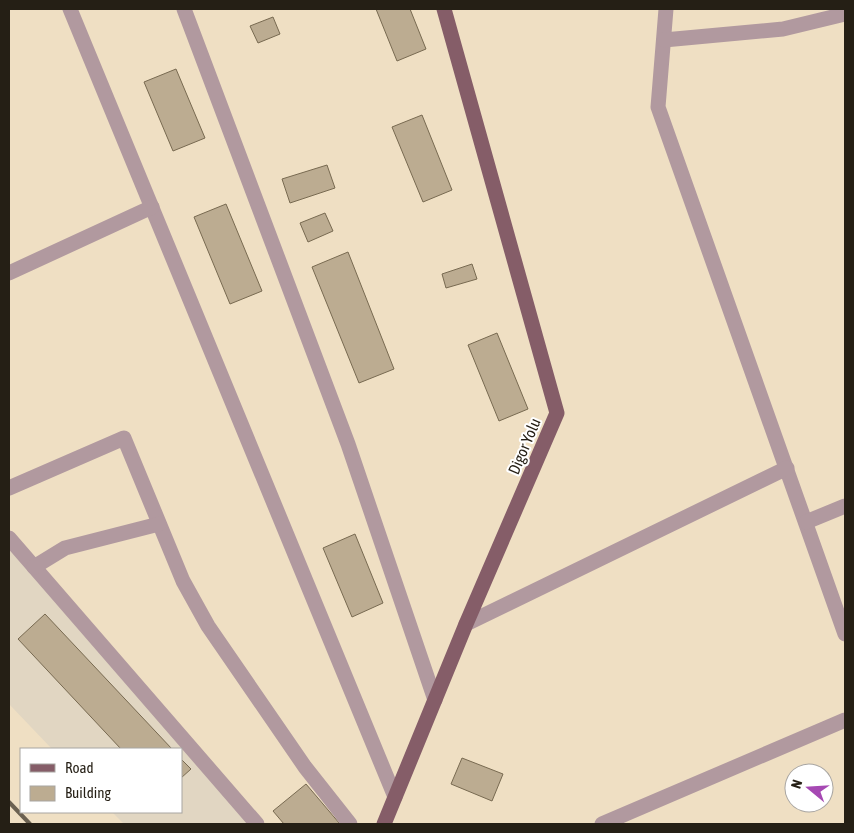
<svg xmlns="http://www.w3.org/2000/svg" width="854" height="833" viewBox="0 0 854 833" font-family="'Asap Condensed',sans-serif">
  <rect width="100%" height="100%" fill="#efdfc3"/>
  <polygon fill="#e1d6c2" points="9,541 257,824 124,824 112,812 181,812 181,749 52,749 9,704"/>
  <g fill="#bcac91" stroke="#786a51">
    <polygon points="376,9 410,9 426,49 397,61"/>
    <polygon points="273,17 280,34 258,43 250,26"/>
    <polygon points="176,69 205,138 173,151 144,82"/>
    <polygon points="422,115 452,190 423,202 392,127"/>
    <polygon points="327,165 335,188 290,203 282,179"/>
    <polygon points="226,204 262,291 230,304 194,217"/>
    <polygon points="325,213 333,231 308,242 300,223"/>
    <polygon points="348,252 394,369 359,383 312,267"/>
    <polygon points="472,264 477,279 446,288 442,274"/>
    <polygon points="497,333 528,409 499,421 468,345"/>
    <polygon points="355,534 383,603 352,617 323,548"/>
    <polygon points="45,614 172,749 121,749 18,639"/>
    <polygon points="462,758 503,774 492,801 451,784"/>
    <polygon points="181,759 191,769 181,778"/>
    <polygon points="306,784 340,824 284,824 273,811"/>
  </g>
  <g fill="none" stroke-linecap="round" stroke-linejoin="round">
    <g stroke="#b1999f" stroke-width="15">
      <polyline points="70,9 395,797"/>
      <polyline points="184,9 348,444 435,700"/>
      <polyline points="666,9 658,107 845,634"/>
      <polyline points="664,40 783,29 845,14"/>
      <polyline points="9,273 152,207"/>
      <polyline points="9,488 124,438 183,581 208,626 305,767 350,824"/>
      <polyline points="806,522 845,506"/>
      <polyline points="9,538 257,824"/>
      <polyline points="34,567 65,548 159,524"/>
      <polyline points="466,624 787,468"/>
      <polyline points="602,824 845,720"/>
    </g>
    <polyline stroke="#855d68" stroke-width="15" points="384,824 466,624 557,413 444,9"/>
    <polyline stroke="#6b6151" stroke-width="4" points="9,802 30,824"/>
  </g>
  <g text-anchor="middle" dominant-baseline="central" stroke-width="4" stroke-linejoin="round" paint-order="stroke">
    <g font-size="16" fill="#251f15" stroke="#fff">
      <text transform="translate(524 446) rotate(-67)">Digor Yolu</text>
    </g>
  </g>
  <rect width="854" height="833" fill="none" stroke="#251f15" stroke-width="20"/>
  <rect x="20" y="748" width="162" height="65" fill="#ffffff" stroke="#a8a5a1"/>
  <rect x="30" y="764" width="25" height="8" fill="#855d68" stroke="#a8a5a1"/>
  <text x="65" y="773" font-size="15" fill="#251f15">Road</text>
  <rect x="30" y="786" width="25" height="15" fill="#bcac91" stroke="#a8a5a1"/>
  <text x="65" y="798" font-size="15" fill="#251f15">Building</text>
  <g transform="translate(809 788) rotate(288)"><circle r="24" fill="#ffffff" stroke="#a8a5a1"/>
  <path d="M0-4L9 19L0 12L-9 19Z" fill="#a649b3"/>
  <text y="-8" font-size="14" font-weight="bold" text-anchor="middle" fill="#251f15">N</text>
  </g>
</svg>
